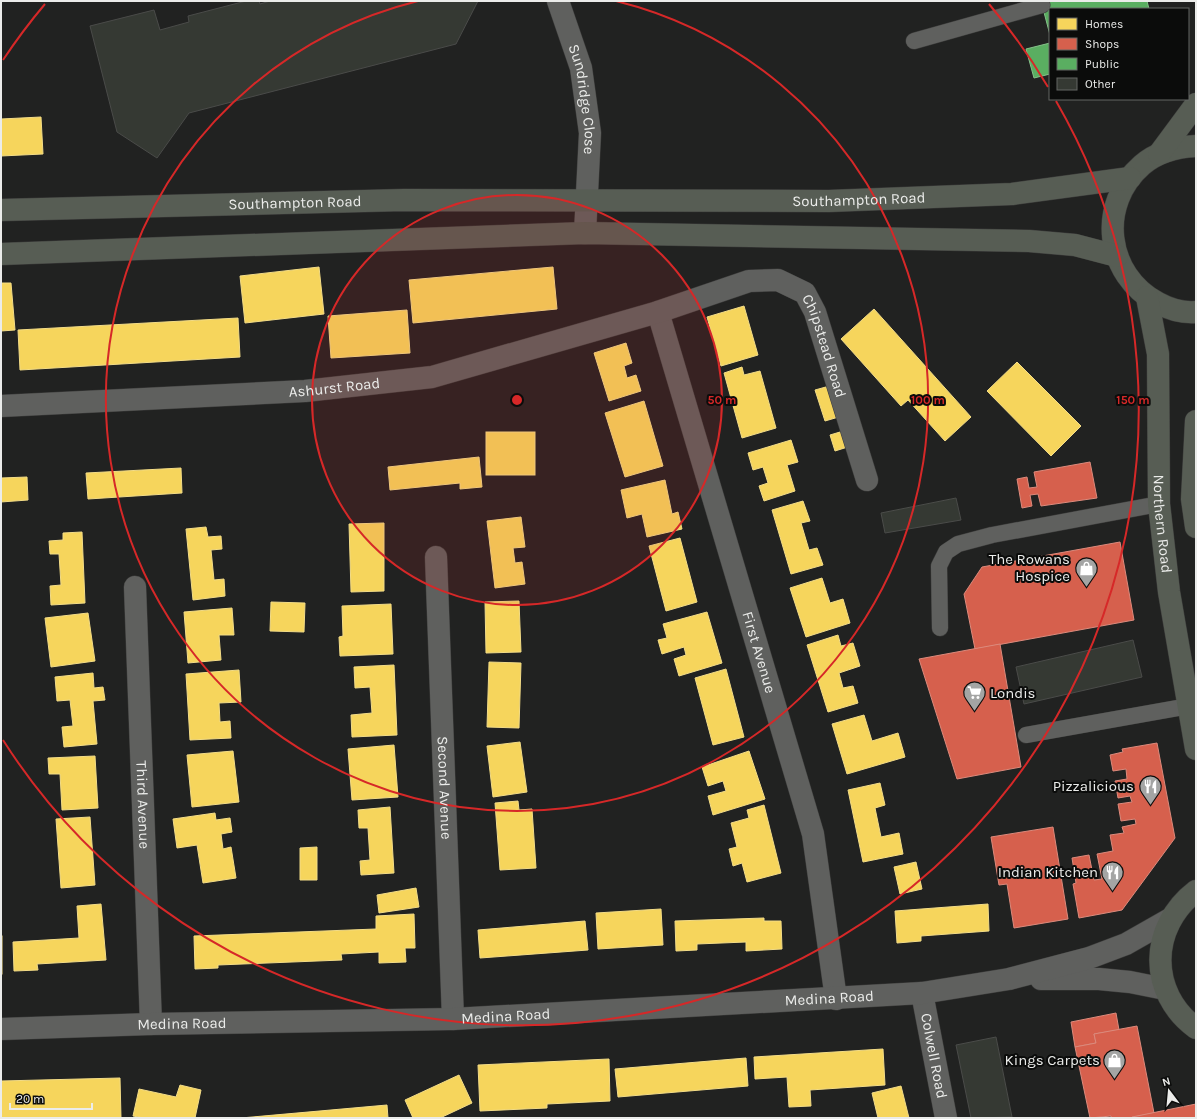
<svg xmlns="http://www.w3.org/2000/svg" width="1197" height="1119" viewBox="0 0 1197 1119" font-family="Karla,sans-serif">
  <rect width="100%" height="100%" fill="#212221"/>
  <g fill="#f6d55c" stroke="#f3dc87">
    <polygon points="41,117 43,154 1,156 1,119"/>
    <polygon points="319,267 324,314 245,323 240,276"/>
    <polygon points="553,267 557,309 413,323 409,280"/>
    <polygon points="1,283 11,283 15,330 1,331"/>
    <polygon points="744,306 758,355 721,366 707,317"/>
    <polygon points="874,309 971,417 945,441 908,400 901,406 841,339"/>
    <polygon points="407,310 410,353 331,358 328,316"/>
    <polygon points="238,318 240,357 20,370 18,330"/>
    <polygon points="626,343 632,363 624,366 627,378 636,375 641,391 609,401 594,353"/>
    <polygon points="1017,362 1081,426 1051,456 987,391"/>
    <polygon points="742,367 744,375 760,371 776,428 742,438 724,373"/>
    <polygon points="833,385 842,416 825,421 815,390"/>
    <polygon points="644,401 663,466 625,477 605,413"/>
    <polygon points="850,429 854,445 835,451 830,435"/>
    <rect x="486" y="432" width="49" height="43"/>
    <polygon points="791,440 798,462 787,465 795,491 764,501 759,486 768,483 763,467 753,470 748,453"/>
    <polygon points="479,457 482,487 460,489 460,483 390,490 388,467"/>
    <polygon points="181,468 182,493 88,499 86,473"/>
    <polygon points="27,477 28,500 1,502 1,478"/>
    <polygon points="665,480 672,514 678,512 682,529 647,537 642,514 627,518 621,490"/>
    <polygon points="803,501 810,521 801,523 809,550 817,548 823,565 791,574 772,510"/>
    <polygon points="521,517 525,547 513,548 515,563 522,562 525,584 495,588 487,521"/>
    <polygon points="384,523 384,591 351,592 349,524"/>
    <polygon points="206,527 208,537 221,536 222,549 211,550 214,580 224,579 225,596 193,600 186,529"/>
    <polygon points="82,532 85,603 51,605 50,586 61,585 59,554 50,554 49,541 63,540 63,533"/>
    <polygon points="680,538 697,602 666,611 649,546"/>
    <polygon points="822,578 830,603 843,599 850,623 806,637 790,588"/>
    <polygon points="519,601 521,652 486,653 485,602"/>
    <polygon points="271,602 305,603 304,632 270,631"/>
    <polygon points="391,604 393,654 340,656 339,637 343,636 342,606"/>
    <polygon points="232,608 234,635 219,635 221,660 188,663 184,612"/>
    <polygon points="707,612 722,663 679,676 674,659 686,655 684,647 662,654 658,640 667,638 663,624"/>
    <polygon points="88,613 95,661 51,667 45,618"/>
    <polygon points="838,635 841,646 853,643 860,666 839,673 843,688 853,686 858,703 828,712 807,645"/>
    <polygon points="489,662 521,663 519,728 487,727"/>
    <polygon points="394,665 397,735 352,737 351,715 372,713 370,687 355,688 354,667"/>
    <polygon points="726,669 744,737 713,745 695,678"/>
    <polygon points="239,670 241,702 219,703 220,722 230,721 231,738 190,740 186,674"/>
    <polygon points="93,673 94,688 103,687 105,700 93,701 97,744 64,747 62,727 73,726 70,700 57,701 55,677"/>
    <polygon points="864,715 872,741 898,733 905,757 847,774 832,724"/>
    <polygon points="520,742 527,792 493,797 487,746"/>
    <polygon points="394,745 398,797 352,800 348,749"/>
    <polygon points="233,751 239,802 192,807 187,755"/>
    <polygon points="749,751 765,799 713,815 708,796 726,791 723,781 708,786 702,767"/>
    <polygon points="95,756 98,808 62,810 60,774 49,774 48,758"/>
    <polygon points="880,783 885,805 875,808 881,837 899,833 903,854 863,862 848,790"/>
    <polygon points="518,801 519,810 532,809 536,868 500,870 495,803"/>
    <polygon points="764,805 781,873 747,882 742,863 733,866 729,849 737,847 731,823 749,818 747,810"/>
    <polygon points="390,807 394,873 361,875 360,861 370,860 368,828 359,828 358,810"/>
    <polygon points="215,813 216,820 230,818 232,832 221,834 223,849 231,847 236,878 203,883 197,845 177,848 173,819"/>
    <polygon points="90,817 95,885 61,888 56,819"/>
    <polygon points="317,847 317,880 300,880 300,848"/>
    <polygon points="916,862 922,889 900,894 894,867"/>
    <polygon points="416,888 419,907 379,913 377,895"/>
    <polygon points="101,904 106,960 37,964 38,970 14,971 13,942 79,938 77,906"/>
    <polygon points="988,904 989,931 921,936 921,941 897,943 895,911"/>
    <polygon points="661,909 663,945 598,949 596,913"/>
    <polygon points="414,914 415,948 405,948 406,962 379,963 379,952 341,954 342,960 218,965 218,968 195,969 194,936 376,929 376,916"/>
    <polygon points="764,918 764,921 781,921 782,949 746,951 746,942 697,944 697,950 676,951 675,921"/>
    <polygon points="585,921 588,950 480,958 478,930"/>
    <rect x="1" y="936" width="1" height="38"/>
    <polygon points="883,1049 885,1085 810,1090 811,1106 789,1107 787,1077 755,1079 754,1057"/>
    <polygon points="746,1058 748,1086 618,1097 615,1069"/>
    <polygon points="609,1059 610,1101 547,1104 547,1108 480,1111 478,1065"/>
    <polygon points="459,1075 472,1103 440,1118 413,1118 405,1100"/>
    <polygon points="120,1078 121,1118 1,1118 1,1081"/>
    <polygon points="180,1085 201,1090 195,1118 144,1118 133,1116 139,1089 176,1097"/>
    <polygon points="901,1086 909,1118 878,1118 872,1093"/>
    <polygon points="387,1105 388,1118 241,1118"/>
  </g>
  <g fill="#d6604d" stroke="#dc8a7c">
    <polygon points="1090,462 1097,498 1041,506 1038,494 1030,495 1032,506 1022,508 1017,479 1027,477 1029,488 1037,487 1034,472"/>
    <polygon points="1120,542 1134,620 975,649 964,594 982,567"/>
    <polygon points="1000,644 1021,767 957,779 919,659"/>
    <polygon points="1157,743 1175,838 1122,910 1079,918 1073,884 1076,883 1072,858 1089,855 1094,880 1102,879 1097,854 1113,851 1110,835 1124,833 1122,827 1136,824 1135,819 1121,821 1118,804 1132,802 1130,796 1118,798 1115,781 1127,779 1126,769 1113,771 1110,755 1123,752 1122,749"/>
    <polygon points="1053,827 1068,919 1014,928 1007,884 999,885 991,837"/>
    <polygon points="1116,1013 1119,1030 1094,1034 1096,1043 1075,1047 1071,1022"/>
    <polygon points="1137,1026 1154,1113 1129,1118 1111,1118 1111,1116 1090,1118 1075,1047 1096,1043 1094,1034"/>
    <polygon points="1196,1104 1196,1118 1132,1118 1132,1117"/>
  </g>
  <g fill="#5aae61" stroke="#86c18a">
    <polygon points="1041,1 1147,1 1149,9 1050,9 1050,35"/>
    <polygon points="1050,43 1050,74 1034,78 1026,49"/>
  </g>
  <g fill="#353933" stroke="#4a4b49">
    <polygon points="246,1 259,1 260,4 270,1 478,1 456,44 189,113 157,158 117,132 90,26 154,10 160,30 189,22 188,16"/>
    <polygon points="956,498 961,520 885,533 881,513"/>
    <polygon points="1133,640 1142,677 1024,704 1016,667"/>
    <polygon points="996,1037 1012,1117 971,1118 956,1045"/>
  </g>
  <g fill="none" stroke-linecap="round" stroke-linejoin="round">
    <defs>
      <g id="service">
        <polyline points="914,41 1042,5"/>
        <polyline points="940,628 939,566 946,552 958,544 992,535 1159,504"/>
        <polyline points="1026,735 1189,706"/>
      </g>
      <g id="minor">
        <path id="s1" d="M 558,1 L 581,68 L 590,133 L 585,233"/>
        <path id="s2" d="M 658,312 L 813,834 L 836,999"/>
        <path id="s3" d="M 1,406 L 305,391 L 432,377 L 658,312 L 749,281 L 778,280 L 805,293 L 815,312 L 867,480"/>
        <path id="s4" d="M 436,557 L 453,1019"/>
        <path id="s5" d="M 135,587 L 151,1024"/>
        <polyline points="1041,979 1099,979 1130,982 1165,989"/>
        <path id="s6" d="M 922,993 L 946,1118"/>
        <path id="s7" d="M 1,1029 L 151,1024 L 453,1019 L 922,993 L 1009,979 L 1089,958 L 1126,944 L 1170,919"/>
      </g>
      <g id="primary">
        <path d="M 1196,146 C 1177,147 1157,152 1142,165 C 1097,204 1105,275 1158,303 C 1169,309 1183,313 1196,312"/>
        <polyline points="1159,154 1196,104"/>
        <path id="s8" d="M 1,210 L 404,200 L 829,201 L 1012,194 L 1130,178"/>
        <polyline points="1,254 585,233 1029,241 1075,245 1117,256"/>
        <path id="s9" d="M 1147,297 L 1158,354 L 1159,504 L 1169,592 L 1196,749"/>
        <polyline points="1196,421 1192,499 1196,527"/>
        <path d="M 1196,891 C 1149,927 1148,993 1196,1028"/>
      </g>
    </defs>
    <use href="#service" stroke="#3c3c3b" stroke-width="17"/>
    <use href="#minor" stroke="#3c3c3b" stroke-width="23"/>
    <use href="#primary" stroke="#3c3c3b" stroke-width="23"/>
    <use href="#service" stroke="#5f605e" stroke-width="16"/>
    <use href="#minor" stroke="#5f605e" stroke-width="22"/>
    <use href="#primary" stroke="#575d54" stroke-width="22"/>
  </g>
  <circle cx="517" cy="400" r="205" fill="#d62828" fill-opacity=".12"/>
  <g fill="none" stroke="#d62828" stroke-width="2">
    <circle cx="517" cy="400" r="205"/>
    <path d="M616 1A411 411 0 1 1 418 1"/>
    <path d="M3 60A616 616 0 0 1 45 4M989 4A616 616 0 0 1 1048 87M1056 101A616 616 0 0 1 3 740"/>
  </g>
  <defs>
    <symbol id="shop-pin" viewBox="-11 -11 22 30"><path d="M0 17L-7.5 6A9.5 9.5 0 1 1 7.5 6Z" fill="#a4a5a4" stroke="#0b0c0b"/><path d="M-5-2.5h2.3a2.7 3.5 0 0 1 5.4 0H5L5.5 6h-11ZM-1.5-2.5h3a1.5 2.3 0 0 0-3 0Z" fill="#fff"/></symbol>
    <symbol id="supermarket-pin" viewBox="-11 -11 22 30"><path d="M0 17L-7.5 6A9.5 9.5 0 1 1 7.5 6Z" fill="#a4a5a4" stroke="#0b0c0b"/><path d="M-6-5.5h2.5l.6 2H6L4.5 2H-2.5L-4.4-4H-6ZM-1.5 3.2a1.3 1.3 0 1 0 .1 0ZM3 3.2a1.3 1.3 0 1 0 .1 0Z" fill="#fff"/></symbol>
    <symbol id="restaurant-pin" viewBox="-11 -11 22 30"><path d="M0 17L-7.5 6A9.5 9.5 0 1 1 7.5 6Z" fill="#a4a5a4" stroke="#0b0c0b"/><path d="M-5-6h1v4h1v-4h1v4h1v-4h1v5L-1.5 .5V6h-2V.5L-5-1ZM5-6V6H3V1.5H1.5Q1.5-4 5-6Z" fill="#fff"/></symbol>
  </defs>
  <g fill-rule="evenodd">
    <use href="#shop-pin" x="1074" y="556" width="25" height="34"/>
    <use href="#supermarket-pin" x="962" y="680" width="25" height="34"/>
    <use href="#restaurant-pin" x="1138" y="774" width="25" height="34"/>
    <use href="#restaurant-pin" x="1100" y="860" width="25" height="34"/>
    <use href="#shop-pin" x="1102" y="1048" width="25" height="34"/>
  </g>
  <g text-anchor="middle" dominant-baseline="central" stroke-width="4" stroke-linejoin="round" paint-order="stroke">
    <g font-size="15" fill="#ebecea" stroke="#0b0c0b">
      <text stroke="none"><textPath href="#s1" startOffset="102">Sundridge Close</textPath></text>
      <text stroke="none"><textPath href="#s8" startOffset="858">Southampton Road</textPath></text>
      <text stroke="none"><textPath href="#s8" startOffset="294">Southampton Road</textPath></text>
      <text stroke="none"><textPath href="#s3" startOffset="879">Chipstead Road</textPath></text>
      <text stroke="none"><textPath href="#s3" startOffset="334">Ashurst Road</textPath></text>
      <text stroke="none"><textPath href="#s9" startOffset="228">Northern Road</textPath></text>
      <text stroke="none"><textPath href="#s2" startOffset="355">First Avenue</textPath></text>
      <text stroke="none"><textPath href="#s4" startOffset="231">Second Avenue</textPath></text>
      <text stroke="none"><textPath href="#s5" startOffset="218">Third Avenue</textPath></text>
      <text stroke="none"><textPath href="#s7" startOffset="829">Medina Road</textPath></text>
      <text stroke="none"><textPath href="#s7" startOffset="505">Medina Road</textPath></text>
      <text stroke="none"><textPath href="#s7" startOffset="181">Medina Road</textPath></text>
      <text stroke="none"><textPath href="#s6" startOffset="64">Colwell Road</textPath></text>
    </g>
    <g font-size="15" fill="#ebecea" stroke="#0b0c0b" text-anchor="end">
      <text x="1070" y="559">The Rowans<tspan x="1070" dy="17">Hospice</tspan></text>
      <text x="990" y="693" text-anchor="start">Londis</text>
      <text x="1134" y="786">Pizzalicious</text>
      <text x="1098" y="872">Indian Kitchen</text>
      <text x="1100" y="1060">Kings Carpets</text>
    </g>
  </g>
  <circle cx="517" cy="400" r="6" fill="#d62828" stroke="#0b0c0b" stroke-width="2"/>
  <g font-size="12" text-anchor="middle" font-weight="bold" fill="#d62828" stroke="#0b0c0b" stroke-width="4" stroke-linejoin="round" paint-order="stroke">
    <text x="722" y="404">50 m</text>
    <text x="928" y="404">100 m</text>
    <text x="1133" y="404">150 m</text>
  </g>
  <rect width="1197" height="1119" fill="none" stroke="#ebecea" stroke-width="4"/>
  <rect x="1049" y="8" width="140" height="92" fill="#0b0c0b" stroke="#656664"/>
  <rect x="1057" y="18" width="20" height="12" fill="#f6d55c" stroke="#656664"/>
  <text x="1085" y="28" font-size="12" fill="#ebecea">Homes</text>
  <rect x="1057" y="38" width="20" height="12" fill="#d6604d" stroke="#656664"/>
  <text x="1085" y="48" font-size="12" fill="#ebecea">Shops</text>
  <rect x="1057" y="58" width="20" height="12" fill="#5aae61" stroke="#656664"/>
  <text x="1085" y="68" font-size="12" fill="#ebecea">Public</text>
  <rect x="1057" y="78" width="20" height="12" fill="#353933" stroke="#656664"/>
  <text x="1085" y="88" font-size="12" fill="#ebecea">Other</text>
  <g transform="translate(1169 1091) rotate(344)" stroke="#0b0c0b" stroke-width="3" paint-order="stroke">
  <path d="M0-3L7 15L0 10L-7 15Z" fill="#ebecea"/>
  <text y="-6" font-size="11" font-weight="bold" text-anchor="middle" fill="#ebecea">N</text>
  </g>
  <path d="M10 1103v6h82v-6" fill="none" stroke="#ebecea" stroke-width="2"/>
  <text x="16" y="1103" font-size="12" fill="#ebecea" stroke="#0b0c0b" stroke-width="3" paint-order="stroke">20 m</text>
</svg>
